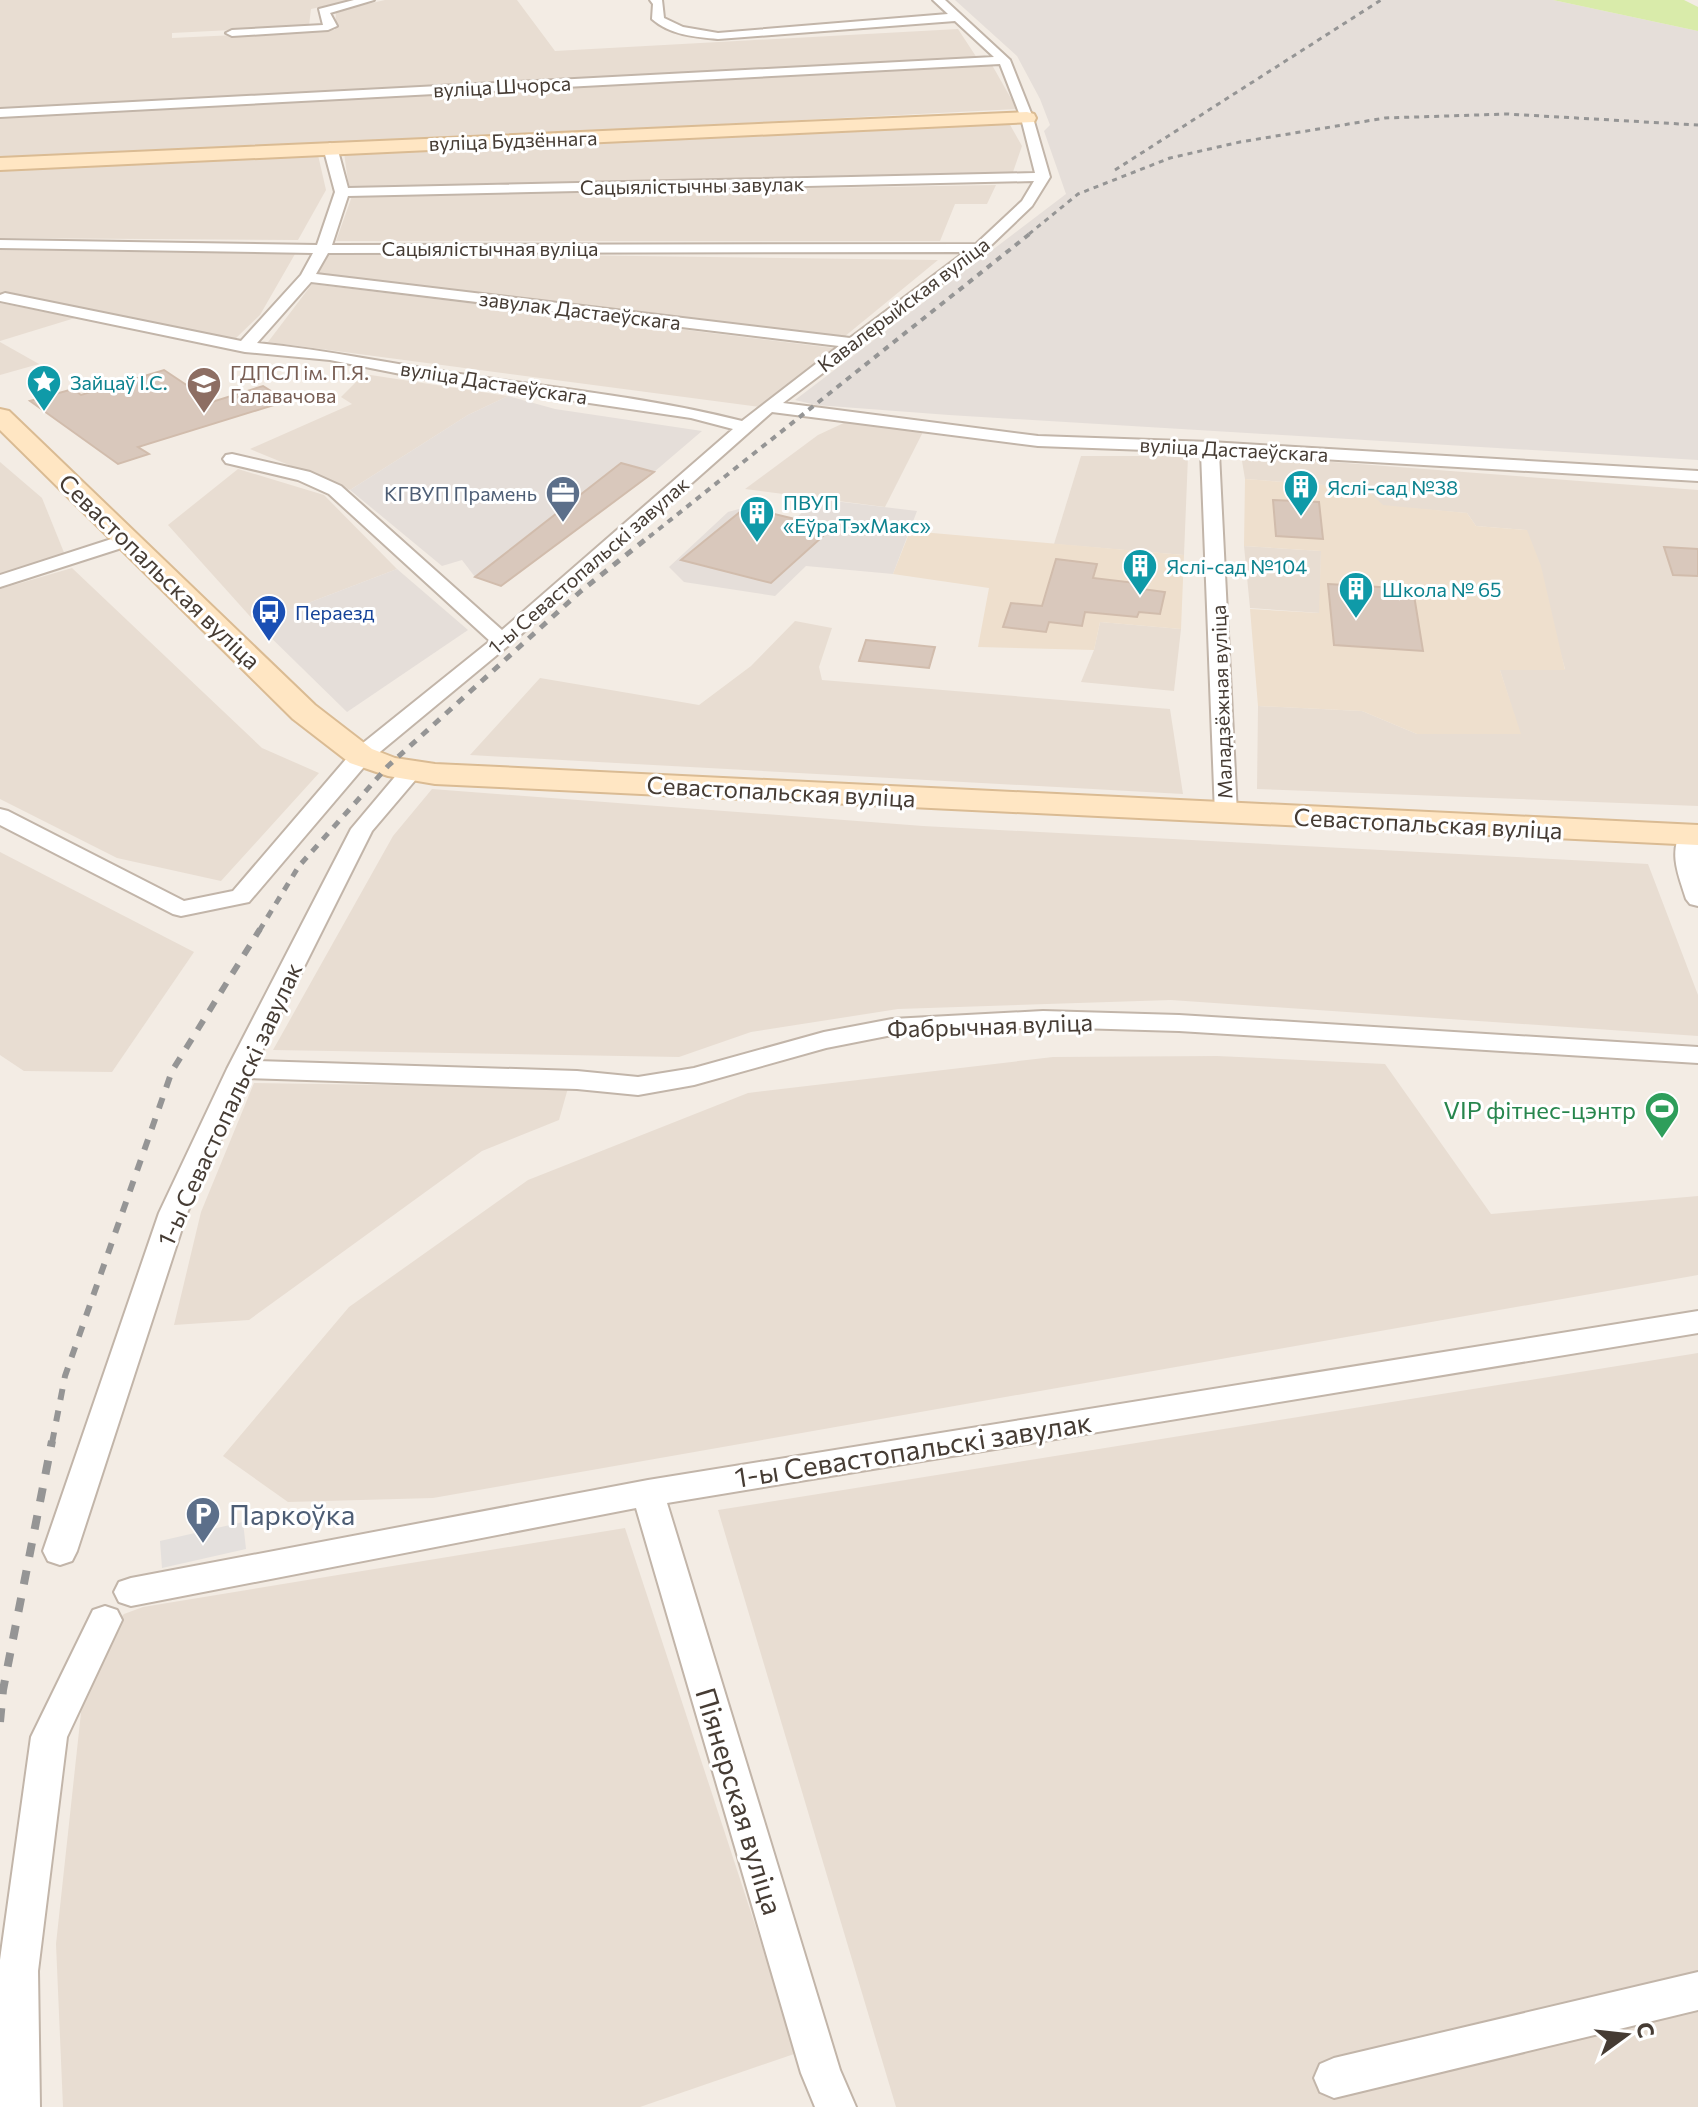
<svg xmlns="http://www.w3.org/2000/svg" width="1698" height="2107" viewBox="0 0 1698 2107" font-family="Commissioner,sans-serif">
  <rect width="100%" height="100%" fill="#f3ece4"/>
  <g fill="#e8ddd2">
    <polygon points="0,0 352,0 311,9 309,26 172,33 172,38 335,30 336,11 385,0 517,0 555,51 958,29 977,58 0,108"/>
    <polygon points="992,65 1017,109 0,161 0,116"/>
    <polygon points="1009,123 1022,146 1013,172 349,188 344,153"/>
    <polygon points="318,155 326,190 298,240 0,238 0,170"/>
    <polygon points="996,185 987,204 955,204 940,241 336,241 352,196"/>
    <polygon points="0,250 295,254 260,315 235,339 6,293 0,295"/>
    <polygon points="329,252 938,260 844,337 318,273"/>
    <polygon points="312,284 834,348 760,407 268,342"/>
    <polygon points="0,303 75,318 0,341"/>
    <polygon points="0,342 39,364 0,375"/>
    <polygon points="364,374 508,396 468,415 350,490 250,449 352,404 341,397"/>
    <polygon points="848,421 924,430 885,507 745,489 818,435"/>
    <polygon points="1241,455 1698,490 1698,806 1257,789 1258,706 1362,711 1417,734 1520,734 1500,670 1565,669 1526,530 1476,526 1467,513 1383,506 1365,488 1245,479"/>
    <polygon points="1081,456 1188,456 1184,555 1054,544"/>
    <polygon points="0,462 42,498 65,555 0,575"/>
    <polygon points="238,469 324,495 397,569 256,623 168,525"/>
    <polygon points="1244,546 1321,551 1320,613 1250,608"/>
    <polygon points="72,568 262,748 319,773 221,881 117,858 0,799 0,589"/>
    <polygon points="795,621 832,628 819,667 822,680 1170,709 1183,794 470,755 540,678 699,705 751,666"/>
    <polygon points="1100,622 1181,629 1174,691 1081,682 1094,650"/>
    <polygon points="432,789 923,826 1648,864 1698,995 1698,1036 1171,1000 898,1009 751,1032 679,1057 273,1050 393,836"/>
    <polygon points="0,852 194,952 112,1072 24,1071 0,1055"/>
    <polygon points="1217,1056 1385,1064 1491,1214 1698,1196 1698,1275 433,1498 288,1502 223,1456 349,1307 528,1180 748,1093 1053,1057"/>
    <polygon points="254,1083 568,1088 559,1120 482,1151 249,1320 174,1325 201,1212"/>
    <polygon points="1698,1353 1698,2107 896,2107 718,1510"/>
    <polygon points="625,1528 797,2053 640,2107 63,2107 56,1944 84,1685 108,1630 124,1614 143,1607"/>
  </g>
  <g fill="#e5ded9">
    <polygon points="955,0 1553,0 1698,31 1698,460 949,415 816,405 795,400 1066,194 1044,131 1050,125 1040,99 1017,56"/>
    <polygon points="508,396 555,409 702,431 654,472 501,586 475,577 462,560 442,566 350,490 468,415"/>
    <polygon points="817,499 917,511 893,574 806,566 775,596 684,582 669,567 728,512 746,507 795,519"/>
    <polygon points="397,569 468,630 347,712 256,623"/>
  </g>
  <g fill="#eedfcd">
    <polygon points="1245,479 1365,488 1383,505 1467,513 1476,526 1527,530 1541,566 1565,670 1500,670 1521,734 1417,734 1362,711 1258,706 1250,609 1319,613 1321,551 1244,546"/>
    <polygon points="910,531 1184,555 1181,629 1100,622 1094,650 978,647 989,588 893,574"/>
  </g>
  <polygon fill="#d9ebaa" points="1553,0 1684,0 1698,7 1698,31"/>
  <polygon fill="#e4e0dd" points="243,1522 246,1549 162,1568 160,1541"/>
  <g fill="#d9c8bc" stroke="#d1bcac" stroke-width="2">
    <polygon points="164,370 212,402 263,386 287,401 138,447 149,454 118,464 30,401 73,389 81,395"/>
    <polygon points="621,463 654,472 501,586 475,577"/>
    <polygon points="1273,500 1319,502 1323,539 1276,536"/>
    <polygon points="746,507 795,519 832,528 771,583 681,560"/>
    <polygon points="1664,547 1698,549 1698,576 1673,575"/>
    <polygon points="1056,559 1097,564 1093,578 1144,584 1142,589 1165,592 1160,614 1139,612 1137,617 1085,612 1082,626 1049,622 1046,632 1003,627 1011,603 1042,606"/>
    <polygon points="1328,584 1413,589 1423,651 1334,645"/>
    <polygon points="866,640 935,647 929,668 859,661"/>
  </g>
  <g fill="none" stroke-linecap="round" stroke-linejoin="round">
    <defs>
      <g id="street">
        <polygon points="354,0 374,0 330,13 337,26 328,30 232,36 226,33 232,30 323,25 319,9"/>
        <path d="M 650,0 L 662,0 L 664,18 L 683,27 L 718,33 L 948,14 L 933,0 L 945,0 L 1010,60 L 1033,118 L 1050,177 L 1032,206 L 985,251 L 783,403 L 1038,436 L 1210,442 L 1698,471 L 1698,481 L 1219,453 L 1237,814 L 1234,819 L 1218,819 L 1215,814 L 1201,452 L 1038,446 L 772,412 L 509,645 L 369,761 L 249,902 L 181,916 L 173,914 L 0,825 L 0,809 L 8,811 L 184,901 L 233,891 L 353,751 L 490,641 L 329,494 L 298,480 L 226,463 L 223,459 L 226,455 L 232,454 L 310,472 L 341,486 L 502,630 L 733,429 L 691,418 L 426,379 L 330,360 L 245,352 L 0,301 L 0,295 L 5,293 L 241,341 L 301,275 L 313,253 L 0,248 L 0,240 L 317,245 L 335,192 L 323,147 L 330,143 L 337,147 L 348,188 L 1035,173 L 1021,118 L 1000,64 L 0,117 L 0,109 L 994,57 L 955,21 L 718,39 C 695,37 670,35 652,19 L 653,4 ZM 1034,181 L 1022,201 L 976,244 L 332,245 L 348,196 ZM 965,252 L 850,338 L 316,274 L 328,253 ZM 311,282 L 839,346 L 742,421 C 652,398 559,389 467,375 C 396,365 329,350 257,343 Z"/>
        <polygon points="127,534 134,536 136,540 134,544 0,587 0,575"/>
        <polygon points="412,764 423,771 372,831 257,1061 577,1071 638,1077 694,1068 824,1032 892,1019 1043,1011 1179,1015 1698,1047 1698,1063 1179,1031 1043,1027 892,1035 826,1048 694,1085 638,1095 577,1089 249,1078 187,1213 77,1551 72,1561 60,1565 48,1561 43,1551 159,1213 227,1069 351,829 404,766"/>
        <path d="M 1690,828 L 1698,830 L 1698,906 L 1690,904 L 1686,899 C 1679,876 1668,853 1682,830 Z"/>
        <polygon points="1698,1311 1698,1333 667,1503 840,2070 856,2107 815,2107 801,2073 636,1508 131,1606 119,1602 114,1592 119,1582 131,1578 648,1480"/>
        <polygon points="105,1606 117,1610 122,1620 67,1737 38,1971 40,2107 0,2107 0,1960 31,1737 93,1610"/>
        <polygon points="1698,1972 1698,2010 1334,2098 1320,2092 1314,2078 1320,2064 1334,2058"/>
      </g>
      <g id="secondary">
        <polygon points="1027,112 1034,114 1036,118 1034,122 0,170 0,158"/>
        <polygon points="0,409 9,411 315,705 372,749 395,758 435,764 1698,825 1698,845 435,784 388,776 350,763 293,719 0,430"/>
      </g>
    </defs>
    <use href="#street" stroke="#c2b5a9" stroke-width="4"/>
    <use href="#secondary" stroke="#dabb93" stroke-width="4"/>
    <use href="#street" fill="#fff" fill-rule="evenodd"/>
    <use href="#secondary" fill="#ffe6c3" fill-rule="evenodd"/>
    <g stroke="#959595" stroke-width="3" stroke-dasharray="5 5" stroke-linecap="butt">
      <polyline points="1115,170 1381,0"/>
      <polyline points="1029,234 1078,194 1170,158 1240,142 1385,118 1507,114 1698,125"/>
    </g>
    <polyline stroke="#959595" stroke-width="4" stroke-dasharray="6 6" stroke-linecap="butt" points="649,537 1032,232"/>
    <polyline stroke="#959595" stroke-width="5" stroke-dasharray="8 8" stroke-linecap="butt" points="259,931 299,866 388,766 581,591 651,535"/>
    <polyline stroke="#959595" stroke-width="6" stroke-dasharray="11 11" stroke-linecap="butt" points="52,1443 65,1376 172,1071 260,929"/>
    <polyline stroke="#959595" stroke-width="8" stroke-dasharray="14 14" stroke-linecap="butt" points="0,1722 3,1690 52,1441"/>
  </g>
  <defs>
    <symbol id="sight-pin" viewBox="-11 -11 22 30"><path d="M0 17L-7.5 6A9.5 9.5 0 1 1 7.5 6Z" fill="#0f9aa8" stroke="#fff"/><path d="M0-6L1.8-2.2L6-1.7L2.9 1.2L3.7 5.4L0 3.3L-3.7 5.4L-2.9 1.2L-6-1.7L-1.8-2.2Z" fill="#fff"/></symbol>
    <symbol id="school-pin" viewBox="-11 -11 22 30"><path d="M0 17L-7.5 6A9.5 9.5 0 1 1 7.5 6Z" fill="#8d6e63" stroke="#fff"/><path d="M0-5L7-2L0 1L-7-2ZM-4 1L0 2.5L4 1V4Q0 6-4 4Z" fill="#fff"/></symbol>
    <symbol id="building-pin" viewBox="-11 -11 22 30"><path d="M0 17L-7.5 6A9.5 9.5 0 1 1 7.5 6Z" fill="#0f9aa8" stroke="#fff"/><path d="M-4-6H4V6H1V3H-1V6H-4ZM-2.5-4.3h1.7v1.8h-1.7ZM.8-4.3h1.7v1.8H.8ZM-2.5-1h1.7V.8h-1.7ZM.8-1h1.7V.8H.8Z" fill="#fff"/></symbol>
    <symbol id="office-pin" viewBox="-11 -11 22 30"><path d="M0 17L-7.5 6A9.5 9.5 0 1 1 7.5 6Z" fill="#5c6f8a" stroke="#fff"/><path d="M-6-3h4V-5.5h4V-3h4V5H-6ZM-1-4.5V-3h2v-1.5ZM-6 0V1H6V0Z" fill="#fff"/></symbol>
    <symbol id="bus-pin" viewBox="-11 -11 22 30"><path d="M0 17L-7.5 6A9.5 9.5 0 1 1 7.5 6Z" fill="#1a4fb4" stroke="#fff"/><path d="M-5-6H5V4H4V6H2V4H-2V6H-4V4H-5ZM-3.5-4V0h7V-4ZM-3.5 1.2v1.5H-2V1.2ZM2 1.2v1.5H3.5V1.2Z" fill="#fff"/></symbol>
    <symbol id="stadium-pin" viewBox="-11 -11 22 30"><path d="M0 17L-7.5 6A9.5 9.5 0 1 1 7.5 6Z" fill="#2e9e5b" stroke="#fff"/><path d="M0-5a6.5 5 0 1 0 0 10a6.5 5 0 1 0 0-10ZM-3.5-1.8h7v3.6h-7Z" fill="#fff"/></symbol>
    <symbol id="parking-pin" viewBox="-11 -11 22 30"><path d="M0 17L-7.5 6A9.5 9.5 0 1 1 7.5 6Z" fill="#5c6f8a" stroke="#fff"/><path d="M-3.5-5.5H1a3.5 3.5 0 0 1 0 7H-1V5.5H-3.5ZM-1-3.4V-.6H.8a1.4 1.4 0 0 0 0-2.8Z" fill="#fff"/></symbol>
  </defs>
  <g fill-rule="evenodd">
    <use href="#sight-pin" x="24" y="362" width="40" height="54"/>
    <use href="#school-pin" x="184" y="364" width="40" height="54"/>
    <use href="#building-pin" x="1281" y="467" width="40" height="54"/>
    <use href="#office-pin" x="543" y="473" width="40" height="54"/>
    <use href="#building-pin" x="737" y="493" width="40" height="54"/>
    <use href="#building-pin" x="1120" y="546" width="40" height="54"/>
    <use href="#building-pin" x="1336" y="569" width="40" height="54"/>
    <use href="#bus-pin" x="249" y="592" width="40" height="54"/>
    <use href="#stadium-pin" x="1642" y="1089" width="40" height="54"/>
    <use href="#parking-pin" x="183" y="1494" width="40" height="54"/>
  </g>
  <g text-anchor="middle" dominant-baseline="central" stroke-width="6" stroke-linejoin="round" paint-order="stroke">
    <g font-size="20" fill="#463c34" stroke="#fff">
      <text transform="translate(502 86) rotate(-3)">вуліца Шчорса</text>
      <text transform="translate(513 140) rotate(-2)">вуліца Будзённага</text>
      <text transform="translate(692 185) rotate(-1)">Сацыялістычны завулак</text>
      <text x="490" y="248">Сацыялістычная вуліца</text>
      <text transform="translate(903 304) rotate(-37)">Кавалерыйская вуліца</text>
      <text transform="translate(580 310) rotate(7)">завулак Дастаеўскага</text>
      <text transform="translate(494 382) rotate(9)">вуліца Дастаеўскага</text>
      <text transform="translate(1234 449) rotate(3)">вуліца Дастаеўскага</text>
      <text transform="translate(588 565) rotate(-41)">1-ы Севастопальскі завулак</text>
      <text transform="translate(1221 702) rotate(-92)">Маладзёжная вуліца</text>
    </g>
    <g font-size="20" fill="#785e54" stroke="#fff" text-anchor="start">
      <text x="230" y="372">ГДПСЛ ім. П.Я.<tspan x="230" dy="23">Галавачова</tspan></text>
    </g>
    <g font-size="20" fill="#0d838f" stroke="#fff" text-anchor="start">
      <text x="70" y="382">Зайцаў І.С.</text>
      <text x="1327" y="487">Яслі-сад №38</text>
      <text x="783" y="502">ПВУП<tspan x="783" dy="23">«ЕўраТэхМакс»</tspan></text>
      <text x="1166" y="566">Яслі-сад №104</text>
      <text x="1382" y="589">Школа № 65</text>
    </g>
    <g font-size="20" fill="#4e5e75" stroke="#fff" text-anchor="end">
      <text x="537" y="493">КГВУП Прамень</text>
    </g>
    <g font-size="20" fill="#164399" stroke="#fff" text-anchor="start">
      <text x="295" y="612">Пераезд</text>
    </g>
    <g font-size="24" fill="#463c34" stroke="#fff">
      <text transform="translate(160 571) rotate(44)">Севастопальская вуліца</text>
      <text transform="translate(781 791) rotate(3)">Севастопальская вуліца</text>
      <text transform="translate(1428 823) rotate(3)">Севастопальская вуліца</text>
      <text transform="translate(990 1025) rotate(-2)">Фабрычная вуліца</text>
      <text transform="translate(229 1104) rotate(-65)">1-ы Севастопальскі завулак</text>
    </g>
    <g font-size="24" fill="#27864d" stroke="#fff" text-anchor="end">
      <text x="1636" y="1109">VIP фітнес-цэнтр</text>
    </g>
    <g font-size="28" fill="#463c34" stroke="#fff">
      <text transform="translate(913 1449) rotate(-9)">1-ы Севастопальскі завулак</text>
      <text transform="translate(740 1801) rotate(73)">Піянерская вуліца</text>
    </g>
    <g font-size="28" fill="#4e5e75" stroke="#fff" text-anchor="start">
      <text x="229" y="1514">Паркоўка</text>
    </g>
  </g>
  <g transform="translate(1626 2035) rotate(75)" stroke="#ffffff" stroke-width="6" paint-order="stroke">
  <path d="M0-6L14 30L0 20L-14 30Z" fill="#463c34"/>
  <text y="-12" font-size="22" font-weight="bold" text-anchor="middle" fill="#463c34">С</text>
  </g>
</svg>
